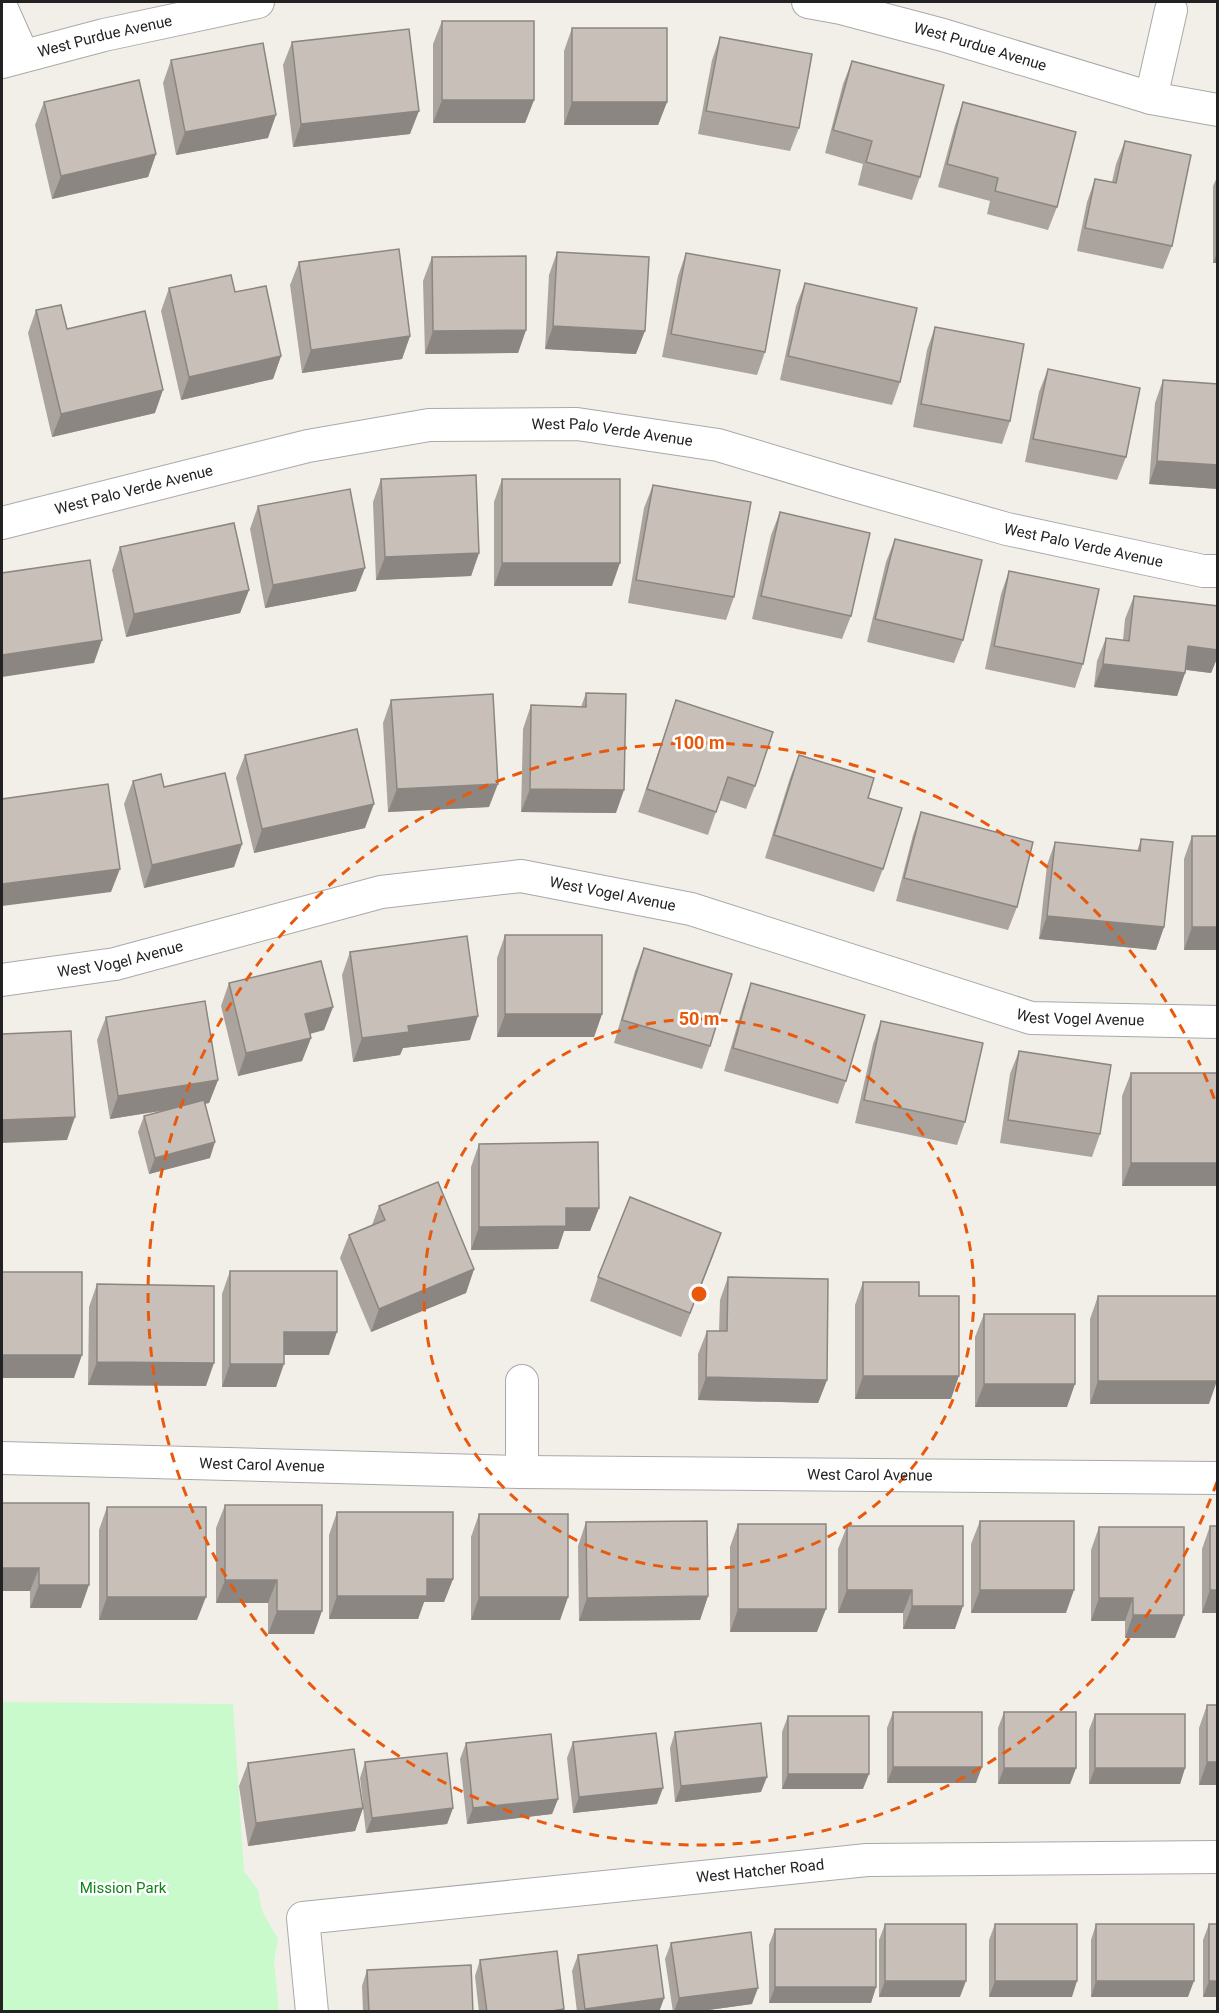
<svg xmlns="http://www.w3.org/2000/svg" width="1219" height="2013" viewBox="0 0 1219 2013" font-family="Roboto,sans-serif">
  <rect width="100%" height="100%" fill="#f2efe9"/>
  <polygon fill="#c8facc" points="2,1702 233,1704 244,1871 258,1890 262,1911 278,1939 274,1962 279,2011 2,2011"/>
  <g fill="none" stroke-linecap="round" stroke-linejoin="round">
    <defs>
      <g id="minor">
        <path id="s1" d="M 808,2 L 841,8 L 943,35 L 1151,98 L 1218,110"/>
        <polyline points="2,9 23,56"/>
        <path id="s2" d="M 2,62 L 104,35 L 258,2"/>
        <polyline points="1151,98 1171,10"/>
        <path id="s3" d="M 2,523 L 308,446 L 429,425 L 577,424 L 718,445 L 845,483 L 1007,529 L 1203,571 L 1218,571"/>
        <path id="s4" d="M 2,980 L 115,964 L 381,892 L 521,876 L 691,909 L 1031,1018 L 1218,1022"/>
        <path id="s5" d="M 2,1458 L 522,1472 L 1218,1478"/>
        <polyline points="522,1472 522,1381"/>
        <path id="s6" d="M 312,2012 L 303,1918 L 867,1860 L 1218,1857"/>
      </g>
    </defs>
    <use href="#minor" stroke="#a9a9a9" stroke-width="34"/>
    <use href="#minor" stroke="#fff" stroke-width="32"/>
  </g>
  <g fill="#aba49e">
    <polygon points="442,21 534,100 525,123 433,123 433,44"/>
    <polygon points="572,28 667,102 658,125 564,125 564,51"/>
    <polygon points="720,37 799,128 790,151 698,134 712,60"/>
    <polygon points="292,42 410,134 293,147 283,65"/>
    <polygon points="171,60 268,138 176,155 163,83"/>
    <polygon points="852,61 920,177 912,200 858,185 863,164 825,153 843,84"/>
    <polygon points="44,102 156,154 148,177 52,199 35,125"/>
    <polygon points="963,102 1057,207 1048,230 987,214 990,201 938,187 955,125"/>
    <polygon points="1125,141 1172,246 1163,269 1077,251 1087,202 1095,179 1112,182 1116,164"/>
    <polygon points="1218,175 1218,263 1213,263 1213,186"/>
    <polygon points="557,252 636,354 545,349 549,275"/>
    <polygon points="686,253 765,352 757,375 662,357 678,276"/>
    <polygon points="432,257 526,330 518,353 425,354 423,281"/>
    <polygon points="299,262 410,336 402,359 302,373 290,285"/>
    <polygon points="805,283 900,382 892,405 780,380 796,306"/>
    <polygon points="169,288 235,292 281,356 273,379 181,400 161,311"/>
    <polygon points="36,310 67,329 155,413 52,437 28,333"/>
    <polygon points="935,327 1010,421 1002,444 913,427 927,350"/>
    <polygon points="1048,369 1126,457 1117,480 1025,462 1039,392"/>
    <polygon points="1163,380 1218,384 1218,489 1149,484 1155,403"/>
    <polygon points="381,479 479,553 471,576 376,580 373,502"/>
    <polygon points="502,479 612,586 494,586 494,502"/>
    <polygon points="653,485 734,597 726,620 628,603 644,508"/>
    <polygon points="258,506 356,591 265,608 250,529"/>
    <polygon points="780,512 851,616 842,639 752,619 771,535"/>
    <polygon points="895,539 963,640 954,663 867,642 886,562"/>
    <polygon points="120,547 249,590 240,613 126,637 112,570"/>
    <polygon points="1009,571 1083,664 1075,688 985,669 1001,594"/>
    <polygon points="1134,596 1218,606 1218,656 1211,673 1186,670 1177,696 1094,687 1097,661 1106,638 1123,640 1125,619"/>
    <polygon points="586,693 616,813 521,812 523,729 531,705 581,707"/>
    <polygon points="391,700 489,807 388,812 383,723"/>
    <polygon points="676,700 755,786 746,809 720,800 708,835 638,812"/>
    <polygon points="245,755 365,828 254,853 236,778"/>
    <polygon points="799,755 868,798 883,869 874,892 765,858 790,778"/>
    <polygon points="133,781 164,787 242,844 234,867 144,888 124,804"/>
    <polygon points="921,812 1017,907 1008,930 896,901 913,835"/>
    <polygon points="1192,836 1218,950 1184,950 1184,859"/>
    <polygon points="1141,839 1164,927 1156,950 1039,939 1047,865 1055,842 1137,851"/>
    <polygon points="505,935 602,1014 594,1037 497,1037 497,958"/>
    <polygon points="644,948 710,1046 702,1069 614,1043 635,971"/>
    <polygon points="350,952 470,1040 403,1048 400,1055 353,1062 342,975"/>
    <polygon points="229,983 333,1007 324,1030 310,1034 311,1038 302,1061 238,1076 221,1006"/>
    <polygon points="751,983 846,1081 838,1104 724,1071 743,1006"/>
    <polygon points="106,1017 218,1080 209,1103 205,1104 210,1158 149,1174 138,1132 144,1116 167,1110 110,1119 97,1040"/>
    <polygon points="881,1021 965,1122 957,1145 855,1123 873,1044"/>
    <polygon points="1019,1051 1100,1134 1092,1157 1000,1143 1010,1074"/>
    <polygon points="1131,1073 1218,1186 1122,1186 1122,1096"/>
    <polygon points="479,1144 599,1208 590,1231 564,1231 558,1249 471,1250 471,1167"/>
    <polygon points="379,1206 474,1269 466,1293 371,1332 340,1258 349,1235 372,1225"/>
    <polygon points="721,1233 681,1337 590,1301 598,1277"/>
    <polygon points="230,1271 329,1355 284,1355 276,1387 222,1387 222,1294"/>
    <polygon points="728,1277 827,1380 818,1403 698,1400 698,1354 707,1331 719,1331 720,1300"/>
    <polygon points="863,1282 919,1296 951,1399 855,1399 855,1305"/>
    <polygon points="97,1284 206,1386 88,1385 89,1307"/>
    <polygon points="1098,1296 1209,1404 1090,1404 1090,1319"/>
    <polygon points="984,1314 1067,1407 975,1407 975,1337"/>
    <polygon points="2,1503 81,1608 30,1608 30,1591 2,1591"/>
    <polygon points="225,1505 314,1634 268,1634 268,1603 216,1603 216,1528"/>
    <polygon points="107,1507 197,1620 99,1620 99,1530"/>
    <polygon points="337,1512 453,1579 444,1602 424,1602 418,1619 329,1619 329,1535"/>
    <polygon points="479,1514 568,1597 560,1620 471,1620 471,1537"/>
    <polygon points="980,1521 1066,1613 971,1613 971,1544"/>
    <polygon points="586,1522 708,1596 700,1620 579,1621 578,1546"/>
    <polygon points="738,1524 817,1632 730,1632 730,1547"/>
    <polygon points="847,1526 955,1629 903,1629 903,1613 838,1613 838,1549"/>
    <polygon points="1210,1526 1218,1613 1202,1613 1202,1549"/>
    <polygon points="1099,1527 1175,1638 1125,1638 1125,1621 1091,1621 1091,1550"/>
    <polygon points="1207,1705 1218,1785 1199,1785 1199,1728"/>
    <polygon points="893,1712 976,1783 887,1783 887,1728"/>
    <polygon points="1004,1712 1076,1768 1070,1784 998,1784 998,1728"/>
    <polygon points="1095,1714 1185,1768 1180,1784 1089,1784 1089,1730"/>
    <polygon points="788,1716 863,1789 782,1789 782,1732"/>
    <polygon points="675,1732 761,1792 675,1802 670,1748"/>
    <polygon points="573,1742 657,1804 573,1813 567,1758"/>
    <polygon points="466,1743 558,1799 552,1814 467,1824 460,1759"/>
    <polygon points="365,1762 453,1808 447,1824 366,1833 363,1808 355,1831 248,1846 239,1786 248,1763 363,1803 360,1778"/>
    <polygon points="885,1924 960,1997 879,1997 879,1940"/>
    <polygon points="995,1924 1072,1997 989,1997 989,1940"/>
    <polygon points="1096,1924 1188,1997 1091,1997 1091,1940"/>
    <polygon points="1209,1924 1218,1997 1203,1997 1203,1940"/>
    <polygon points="775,1929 876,1987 871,2003 769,2003 769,1945"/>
    <polygon points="671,1943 752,2004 694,2012 673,2012 665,1959"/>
    <polygon points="578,1955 664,1998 659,2012 577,2012 572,1971"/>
    <polygon points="480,1960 564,2009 564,2012 479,2012 475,1976"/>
    <polygon points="367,1970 473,2012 363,2012 362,1986"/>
  </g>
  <g fill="#8b8681">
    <polygon points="442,100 534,100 525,123 433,123"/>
    <polygon points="572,102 667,102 658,125 564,125"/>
    <polygon points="419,111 410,134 293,147 301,124"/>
    <polygon points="276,115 268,138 176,155 185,132"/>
    <polygon points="156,154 148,177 52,199 61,176"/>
    <polygon points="1218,251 1218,263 1213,263"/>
    <polygon points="553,326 645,331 636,354 545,349"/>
    <polygon points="526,330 518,353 425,354 433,331"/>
    <polygon points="410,336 402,359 302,373 311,350"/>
    <polygon points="281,356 273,379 181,400 189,377"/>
    <polygon points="163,390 155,413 52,437 61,414"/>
    <polygon points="1157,461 1218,465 1218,489 1149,484"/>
    <polygon points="479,553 471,576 376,580 385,557"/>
    <polygon points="502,563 620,563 612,586 494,586"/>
    <polygon points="365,568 356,591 265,608 273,585"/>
    <polygon points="249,590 240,613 126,637 134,614"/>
    <polygon points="102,640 94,663 2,677 2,655"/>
    <polygon points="1188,646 1218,650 1218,656 1211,673 1180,669"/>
    <polygon points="1103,664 1185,673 1177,696 1094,687"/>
    <polygon points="498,784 489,807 388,812 397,789"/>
    <polygon points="530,789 624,790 616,813 521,812"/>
    <polygon points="374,804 365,828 254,853 262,829"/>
    <polygon points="242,844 234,867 144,888 152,865"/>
    <polygon points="120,869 111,892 2,906 2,884"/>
    <polygon points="1047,916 1164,927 1156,950 1039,939"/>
    <polygon points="1192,927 1218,927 1218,950 1184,950"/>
    <polygon points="333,1007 324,1030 296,1037 305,1014"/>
    <polygon points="505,1014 602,1014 594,1037 497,1037"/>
    <polygon points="478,1016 470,1040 403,1048 400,1055 353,1062 362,1038 408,1026"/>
    <polygon points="311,1038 302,1061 238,1076 246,1053"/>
    <polygon points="218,1080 209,1103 110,1119 118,1096"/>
    <polygon points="75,1117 67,1140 2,1143 2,1120"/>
    <polygon points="215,1142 210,1158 149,1174 155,1158"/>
    <polygon points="1131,1163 1218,1163 1218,1186 1122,1186"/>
    <polygon points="566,1208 599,1208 590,1231 564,1231 558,1249 471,1250 479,1227"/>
    <polygon points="721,1233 713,1256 681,1337 690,1313"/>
    <polygon points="474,1269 466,1293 371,1332 379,1309"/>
    <polygon points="284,1332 337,1332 329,1355 276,1355"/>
    <polygon points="2,1355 82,1355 74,1378 2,1378"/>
    <polygon points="97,1362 214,1363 206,1386 88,1385"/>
    <polygon points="230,1364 284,1364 276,1387 222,1387"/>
    <polygon points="863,1376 959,1376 951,1399 855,1399"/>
    <polygon points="706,1377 827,1380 818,1403 698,1400"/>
    <polygon points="1098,1381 1217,1381 1209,1404 1090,1404"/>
    <polygon points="984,1384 1075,1384 1067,1407 975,1407"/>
    <polygon points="2,1568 39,1568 30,1591 2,1591"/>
    <polygon points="427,1579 453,1579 444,1602 424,1602 418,1619 329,1619 337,1596"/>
    <polygon points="225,1580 277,1580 268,1603 216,1603"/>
    <polygon points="39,1585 89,1585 81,1608 30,1608"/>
    <polygon points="847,1590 912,1590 903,1613 838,1613"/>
    <polygon points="980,1590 1074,1590 1066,1613 971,1613"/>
    <polygon points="1210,1590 1218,1590 1218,1613 1202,1613"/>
    <polygon points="708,1596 700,1620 579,1621 587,1598"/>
    <polygon points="107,1597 206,1597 197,1620 99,1620"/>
    <polygon points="479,1597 568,1597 560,1620 471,1620"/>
    <polygon points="1099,1598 1133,1598 1125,1621 1091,1621"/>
    <polygon points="912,1606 963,1606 955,1629 903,1629"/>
    <polygon points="738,1609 826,1609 817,1632 730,1632"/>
    <polygon points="277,1611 322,1611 314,1634 268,1634"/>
    <polygon points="1133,1615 1184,1615 1175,1638 1125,1638"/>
    <polygon points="1207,1762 1218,1762 1218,1785 1199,1785"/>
    <polygon points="893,1767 982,1767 976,1783 887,1783"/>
    <polygon points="1004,1768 1076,1768 1070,1784 998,1784"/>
    <polygon points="1095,1768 1185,1768 1180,1784 1089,1784"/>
    <polygon points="788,1774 869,1774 863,1789 782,1789"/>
    <polygon points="767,1777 761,1792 675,1802 681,1786"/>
    <polygon points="663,1788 657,1804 573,1813 579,1797"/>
    <polygon points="558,1799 552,1814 467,1824 473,1808"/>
    <polygon points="363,1808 355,1831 248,1846 256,1823"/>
    <polygon points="453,1808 447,1824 366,1833 372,1818"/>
    <polygon points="885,1981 966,1981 960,1997 879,1997"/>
    <polygon points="995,1981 1077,1981 1072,1997 989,1997"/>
    <polygon points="1096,1981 1194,1981 1188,1997 1091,1997"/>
    <polygon points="1209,1981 1218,1981 1218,1997 1203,1997"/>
    <polygon points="775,1987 876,1987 871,2003 769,2003"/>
    <polygon points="758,1988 752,2004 694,2012 674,2012 679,1998"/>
    <polygon points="664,1998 659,2012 584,2012 585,2009"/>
    <polygon points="564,2009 564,2012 546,2012"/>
  </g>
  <g fill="#c7bfb8" stroke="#8b8681" stroke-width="1.5">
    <rect x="442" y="21" width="92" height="79"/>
    <rect x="572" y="28" width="95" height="74"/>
    <polygon points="409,29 419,111 301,124 292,42"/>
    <polygon points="720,37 812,54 799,128 706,111"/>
    <polygon points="263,43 276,115 185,132 171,60"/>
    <polygon points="852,61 944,85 920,177 866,162 872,141 833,130"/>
    <polygon points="139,80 156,154 61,176 44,102"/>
    <polygon points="963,102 1076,132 1057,207 995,191 998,178 947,164"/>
    <polygon points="1125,141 1191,155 1172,246 1085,228 1095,179 1116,183"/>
    <polygon points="399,249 410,336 311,350 299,262"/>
    <polygon points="557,252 649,257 645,331 553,326"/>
    <polygon points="686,253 780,270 765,352 671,334"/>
    <polygon points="526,256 526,330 433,331 432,257"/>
    <polygon points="231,275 235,292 266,286 281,356 189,377 169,288"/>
    <polygon points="805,283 917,308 900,382 788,356"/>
    <polygon points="61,305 67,329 145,311 163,390 61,414 36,310"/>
    <polygon points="935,327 1024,344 1010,421 921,404"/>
    <polygon points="1048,369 1140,388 1126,457 1033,439"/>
    <polygon points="1163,380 1218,384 1218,465 1157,461"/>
    <polygon points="476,475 479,553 385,557 381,479"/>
    <rect x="502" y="479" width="118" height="84"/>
    <polygon points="653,485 751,502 734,597 636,580"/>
    <polygon points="350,489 365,568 273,585 258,506"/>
    <polygon points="780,512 870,533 851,616 761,596"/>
    <polygon points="234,523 249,590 134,614 120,547"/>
    <polygon points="895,539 982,560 963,640 875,619"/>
    <polygon points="90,560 102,640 2,655 2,573"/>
    <polygon points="1009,571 1099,589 1083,664 994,646"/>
    <polygon points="1134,596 1218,606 1218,650 1188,646 1185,673 1103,664 1106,638 1129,641"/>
    <polygon points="586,693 626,694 624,790 530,789 531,705 586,707"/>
    <polygon points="493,694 498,784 397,789 391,700"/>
    <polygon points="676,700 773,732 755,786 728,777 716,812 647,789"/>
    <polygon points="357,729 374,804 262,829 245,755"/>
    <polygon points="799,755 874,778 868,798 902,808 883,869 774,835"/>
    <polygon points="225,773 242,844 152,865 133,781 161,774 164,787"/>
    <polygon points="108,784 120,869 2,884 2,799"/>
    <polygon points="921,812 1033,842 1017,907 904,878"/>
    <rect x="1192" y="836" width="26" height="91"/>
    <polygon points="1141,839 1173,842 1164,927 1047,916 1055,842 1140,851"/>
    <rect x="505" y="935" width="97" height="79"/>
    <polygon points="467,936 478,1016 408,1026 409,1032 362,1038 350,952"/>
    <polygon points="644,948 732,974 710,1046 622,1020"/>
    <polygon points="321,961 333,1007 305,1014 311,1038 246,1053 229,983"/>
    <polygon points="751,983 865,1015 846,1081 733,1048"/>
    <polygon points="205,1001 218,1080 118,1096 106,1017"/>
    <polygon points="881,1021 983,1043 965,1122 864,1100"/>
    <polygon points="71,1031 75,1117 2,1120 2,1034"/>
    <polygon points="1019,1051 1111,1065 1100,1134 1008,1120"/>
    <rect x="1131" y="1073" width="87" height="90"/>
    <polygon points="204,1100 215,1142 155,1158 144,1116"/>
    <polygon points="598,1142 599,1208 566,1208 566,1226 479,1227 479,1144"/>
    <polygon points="438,1182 474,1269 379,1309 349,1235 385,1220 379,1206"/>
    <polygon points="630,1197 721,1233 690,1313 598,1277"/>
    <polygon points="230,1271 337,1271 337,1332 284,1332 284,1364 230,1364"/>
    <rect x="2" y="1272" width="80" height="83"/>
    <polygon points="728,1277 828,1279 827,1380 706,1377 707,1331 727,1331"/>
    <polygon points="863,1282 919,1282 919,1296 959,1296 959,1376 863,1376"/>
    <polygon points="97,1284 214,1286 214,1363 97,1362"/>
    <rect x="1098" y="1296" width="119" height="85"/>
    <rect x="984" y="1314" width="91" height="70"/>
    <polygon points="2,1503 89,1503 89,1585 39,1585 39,1568 2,1568"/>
    <polygon points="225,1505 322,1505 322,1611 277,1611 277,1580 225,1580"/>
    <rect x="107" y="1507" width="99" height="90"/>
    <polygon points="337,1512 453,1512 453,1579 427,1579 427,1596 337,1596"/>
    <rect x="479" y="1514" width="89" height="83"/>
    <polygon points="707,1521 708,1596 587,1598 586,1522"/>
    <rect x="980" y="1521" width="94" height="69"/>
    <rect x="738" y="1524" width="88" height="85"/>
    <polygon points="847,1526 963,1526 963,1606 912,1606 912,1590 847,1590"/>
    <rect x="1210" y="1526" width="8" height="64"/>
    <polygon points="1099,1527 1184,1527 1184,1615 1133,1615 1133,1598 1099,1598"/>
    <rect x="1207" y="1705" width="11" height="57"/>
    <rect x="893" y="1712" width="89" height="55"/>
    <rect x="1004" y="1712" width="72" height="56"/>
    <rect x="1095" y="1714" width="90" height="54"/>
    <rect x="788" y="1716" width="81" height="58"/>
    <polygon points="761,1723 767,1777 681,1786 675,1732"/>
    <polygon points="656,1733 663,1788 579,1797 573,1742"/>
    <polygon points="551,1734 558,1799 473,1808 466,1743"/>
    <polygon points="354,1749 363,1808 256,1823 248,1763"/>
    <polygon points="447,1753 453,1808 372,1818 365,1762"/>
    <rect x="885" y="1924" width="81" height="57"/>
    <rect x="995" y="1924" width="82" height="57"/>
    <rect x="1096" y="1924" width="98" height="57"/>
    <rect x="1209" y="1924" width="9" height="57"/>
    <rect x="775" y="1929" width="101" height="58"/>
    <polygon points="751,1932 758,1988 679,1998 671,1943"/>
    <polygon points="657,1945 664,1998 585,2009 578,1955"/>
    <polygon points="557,1951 564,2009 546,2012 487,2012 480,1960"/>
    <polygon points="471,1965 473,2012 369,2012 367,1970"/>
  </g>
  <g fill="none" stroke="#e8590c" stroke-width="3" stroke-dasharray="10 8">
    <circle cx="699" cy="1294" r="275"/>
    <path d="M1217 1482A551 551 0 1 1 1217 1106"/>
  </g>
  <g text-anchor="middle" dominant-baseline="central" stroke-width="5" stroke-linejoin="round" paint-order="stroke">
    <g font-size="15" fill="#222" stroke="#fff">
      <text stroke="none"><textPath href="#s2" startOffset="106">West Purdue Avenue</textPath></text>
      <text stroke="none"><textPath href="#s1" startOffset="178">West Purdue Avenue</textPath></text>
      <text stroke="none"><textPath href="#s3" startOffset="622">West Palo Verde Avenue</textPath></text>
      <text stroke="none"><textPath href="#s3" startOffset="136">West Palo Verde Avenue</textPath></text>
      <text stroke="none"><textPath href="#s3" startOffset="1108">West Palo Verde Avenue</textPath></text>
      <text stroke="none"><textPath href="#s4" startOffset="624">West Vogel Avenue</textPath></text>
      <text stroke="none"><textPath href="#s4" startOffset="120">West Vogel Avenue</textPath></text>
      <text stroke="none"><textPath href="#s4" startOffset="1110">West Vogel Avenue</textPath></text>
      <text stroke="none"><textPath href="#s5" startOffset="260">West Carol Avenue</textPath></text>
      <text stroke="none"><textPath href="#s5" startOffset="868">West Carol Avenue</textPath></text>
      <text stroke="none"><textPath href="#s6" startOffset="554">West Hatcher Road</textPath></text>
    </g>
    <g font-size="15" fill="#0c8416" stroke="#fff">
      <text x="123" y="1888">Mission Park</text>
    </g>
  </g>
  <circle cx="699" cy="1294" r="9" fill="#e8590c" stroke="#fff" stroke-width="3"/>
  <g font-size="18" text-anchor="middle" font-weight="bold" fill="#e8590c" stroke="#fff" stroke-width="5" stroke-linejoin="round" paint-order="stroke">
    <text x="699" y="749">100 m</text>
    <text x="699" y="1025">50 m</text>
  </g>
  <rect width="1219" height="2013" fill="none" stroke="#222222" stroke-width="6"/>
</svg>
